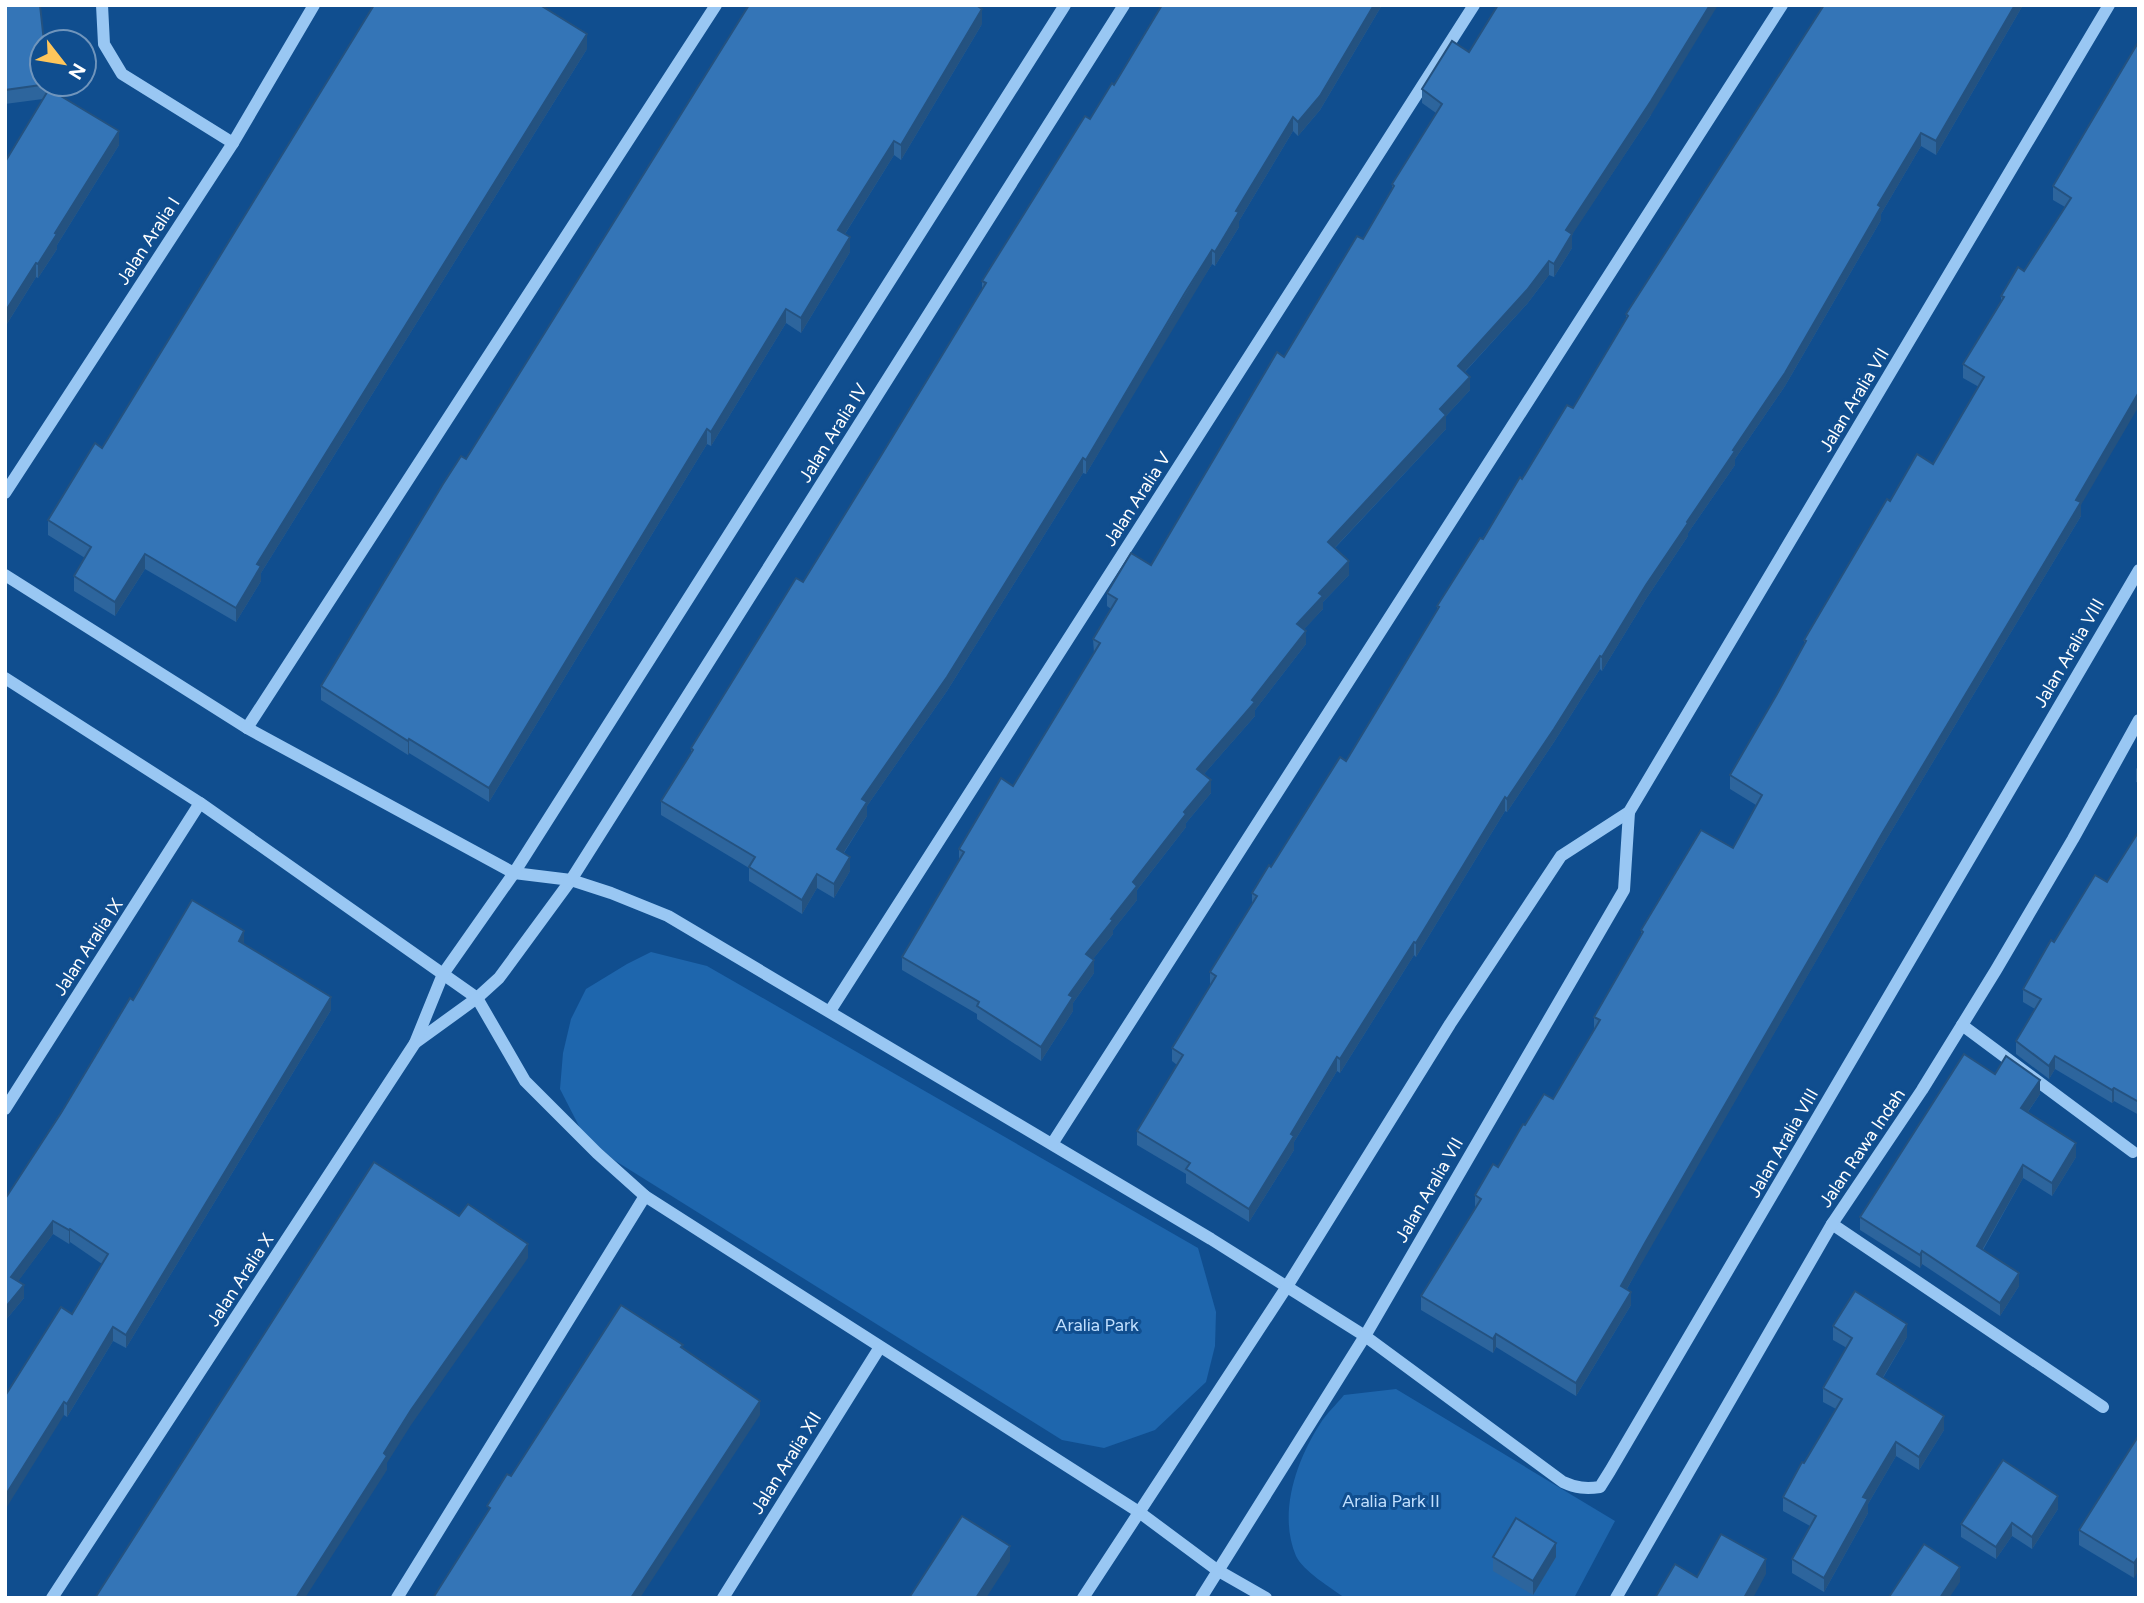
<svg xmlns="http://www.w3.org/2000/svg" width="2144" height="1603" viewBox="0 0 2144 1603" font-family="Figtree,sans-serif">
  <rect width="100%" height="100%" fill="#104e8f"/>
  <g fill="#1e66ad">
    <polygon points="651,952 707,966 1198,1248 1216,1312 1215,1346 1206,1382 1155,1430 1104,1448 1062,1440 614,1160 582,1132 560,1089 563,1053 571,1019 586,989 627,964"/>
    <path d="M 1396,1389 L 1615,1521 L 1574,1598 L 1345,1598 C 1331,1588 1303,1571 1296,1556 C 1278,1514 1296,1461 1320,1424 C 1326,1414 1336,1405 1344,1395 Z"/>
  </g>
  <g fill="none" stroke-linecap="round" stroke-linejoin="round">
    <g stroke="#99c7f3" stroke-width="12">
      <polyline points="102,5 104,44 122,74 233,143"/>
      <polyline points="5,493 233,143 314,5"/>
      <path d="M 5,575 L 247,728 L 514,873 L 571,880 L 611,893 L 668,916 L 1211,1239 L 1365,1336 L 1563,1482 C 1576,1488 1586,1489 1600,1487 L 1610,1471 L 2139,570"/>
      <polyline points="5,678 200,803 477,998 525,1081 597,1153 645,1196 1139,1512 1217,1570 1266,1598"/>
      <polyline points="247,728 716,5"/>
      <polyline points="830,1011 1474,5"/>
      <polyline points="1962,1025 2133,1152"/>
      <polyline points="415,1043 477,998 499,978 571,880 1124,5"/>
      <polyline points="5,1109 200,803"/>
      <polyline points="1052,1144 1782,5"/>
      <polyline points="1832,1224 2103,1407"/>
      <polyline points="52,1598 415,1043 443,974 514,873 1065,5"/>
      <polyline points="397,1598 645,1196"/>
      <polyline points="723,1598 880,1347"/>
      <polyline points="1083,1598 1286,1288 1450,1024 1561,856 1629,812 2109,5"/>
      <polyline points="1201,1598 1365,1336 1624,890 1629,812"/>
      <polyline points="1616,1598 1832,1224 1922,1090 1996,970 2073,839 2139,720"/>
    </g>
  </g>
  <g fill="#2d659d">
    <polygon points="5,5 48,84 48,89 119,145 57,245 57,249 38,278 36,277 5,327 43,99 5,104"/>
    <polygon points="1162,5 1382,5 1320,110 1298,136 1293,131 1239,221 1239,227 1215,266 1212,264 1185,307 1086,474 1083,473 947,691 867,806 867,816 844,853 850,871 834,898 817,888 802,914 749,881 749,868 661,815 661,801 691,753 691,748 803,582 882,454 982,289 982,281 1090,119 1114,85"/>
    <polygon points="1824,5 2023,5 1936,155 1921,146 1881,214 1881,220 1785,386 1735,459 1735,465 1688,533 1688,536 1646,599 1602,671 1600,669 1554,742 1507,812 1505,811 1416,957 1414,955 1340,1073 1337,1071 1294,1142 1294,1150 1249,1222 1186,1183 1186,1174 1137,1145 1137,1131 1177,1065 1172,1061 1172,1048 1210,985 1210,972 1252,905 1252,893 1346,761 1437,610 1437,606 1522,479 1573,408 1626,320 1626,314"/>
    <polygon points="982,24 901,160 894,155 845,234 850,252 801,333 786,323 711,446 707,444 489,802 409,753 408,755 321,700 321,686 466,459"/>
    <polygon points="2139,41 2081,505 2081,516 1883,845 1645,1256 1627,1289 1631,1305 1576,1396 1496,1347 1493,1353 1421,1310 1421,1296 1475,1209 1475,1195 1498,1167 1525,1125 1553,1099 1594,1030 1594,1017 1641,935 1641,930 1733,848 1756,805 1730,789 1730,775 1777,694 1804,645 1804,640 1890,501 1933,464 1979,387 1963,378 1963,364 2001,301 2001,296 2024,271 2065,207 2053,200 2053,186"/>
    <polygon points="587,49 261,573 261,581 236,622 145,569 115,616 74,591 74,576 85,558 48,535 48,520 102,448"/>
    <polygon points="1469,52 1651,115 1572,234 1572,248 1554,277 1549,275 1527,304 1465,372 1470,390 1446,416 1446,429 1335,548 1349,575 1323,602 1323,609 1304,629 1306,644 1255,710 1255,716 1204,774 1211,793 1186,823 1186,827 1137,890 1137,900 1113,930 1113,934 1093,959 1094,973 1073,1003 1073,1011 1041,1061 977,1019 977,1014 902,970 902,957 959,860 959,849 1013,786 1094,653 1093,639 1111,609 1107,606 1107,593 1151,565 1284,357 1363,239 1392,190 1392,184 1436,113 1422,103 1422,89"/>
    <polygon points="2139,765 2139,783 2136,782 2136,769"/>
    <polygon points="2139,831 2139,1115 2114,1101 2112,1103 2055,1069 2049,1079 2016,1054 2016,1041 2035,1009 2023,1002 2023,989 2054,942 2107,882"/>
    <polygon points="244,944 331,1010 126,1348 113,1341 67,1417 64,1415 61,1307 72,1314 102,1264 70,1242 69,1244 53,1234 18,1281 24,1298 5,1321 5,1199 133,1000"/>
    <polygon points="1995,1074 2040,1094 2028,1112 2076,1157 2052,1196 2023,1178 1983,1250 2019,1286 2000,1316 1922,1264 1920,1268 1860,1230 1860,1217"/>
    <polygon points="1833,1326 1907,1337 1883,1378 1944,1430 1919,1470 1896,1456 1868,1504 1868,1513 1824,1592 1792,1573 1792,1559 1810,1526 1783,1511 1783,1497 1836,1409 1823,1402 1823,1388 1847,1348 1833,1340"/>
    <polygon points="2139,1435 2134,1578 2079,1545 2079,1530"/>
    <polygon points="2058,1509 2032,1549 2012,1536 1996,1559 1961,1537 1961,1524"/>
    <polygon points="1493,1557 1556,1557 1533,1595 1493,1571"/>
  </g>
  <g fill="#245280">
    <polygon points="1374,5 1382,5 1320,110 1298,136 1298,122"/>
    <polygon points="1710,5 1718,5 1651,115 1566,244 1566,230"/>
    <polygon points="2015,5 2023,5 1936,155 1936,141"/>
    <polygon points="982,9 982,24 901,160 901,145"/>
    <polygon points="587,34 587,49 261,573 261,581 236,622 236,608 257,564"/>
    <polygon points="1293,117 1293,131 1239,221 1239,227 1215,266 1215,252 1236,211"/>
    <polygon points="119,131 119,145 57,245 57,249 38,278 38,264 55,233"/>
    <polygon points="1921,133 1921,146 1881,214 1881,220 1785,386 1735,459 1735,465 1688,533 1688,536 1646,599 1602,671 1602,657 1646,585 1733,450"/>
    <polygon points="894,141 894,155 838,245 838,230"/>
    <polygon points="1572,234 1572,248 1554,277 1554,264"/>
    <polygon points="850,237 850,252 801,333 801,318"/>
    <polygon points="1212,250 1212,264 1086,474 1086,460"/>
    <polygon points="1549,261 1549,275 1527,304 1458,379 1458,366"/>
    <polygon points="36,263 36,277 5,327 5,312"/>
    <polygon points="786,309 786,323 711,446 711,432"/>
    <polygon points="1470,377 1470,390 1446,416 1446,429 1328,555 1328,542 1440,409"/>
    <polygon points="2139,392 2139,406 2081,505 2081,516 1883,845 1621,1299 1621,1286 1645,1243"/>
    <polygon points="707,429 707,444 489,802 489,788"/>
    <polygon points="1083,458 1083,473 947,691 867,806 867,816 837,863 837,849 862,799"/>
    <polygon points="145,554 145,569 115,616 115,602"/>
    <polygon points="1349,561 1349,575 1323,602 1323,609 1297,637 1297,624 1319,593"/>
    <polygon points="1306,631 1306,644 1255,710 1255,716 1197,782 1197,769"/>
    <polygon points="1600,656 1600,669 1554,742 1507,812 1507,799"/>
    <polygon points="409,739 409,753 408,755 408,741"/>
    <polygon points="1211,780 1211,793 1186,823 1186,827 1137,890 1137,900 1113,930 1113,934 1086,968 1086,954 1111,919 1133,882 1184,812"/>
    <polygon points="1505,797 1505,811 1416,957 1416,943"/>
    <polygon points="850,857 850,871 834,898 834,884"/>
    <polygon points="817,874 817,888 802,914 802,900"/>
    <polygon points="244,931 244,945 239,941"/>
    <polygon points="1414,942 1414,955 1340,1073 1340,1059"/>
    <polygon points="1094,960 1094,973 1073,1003 1073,1011 1041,1061 1041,1047 1069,995"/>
    <polygon points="331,997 331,1010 126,1348 126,1335"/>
    <polygon points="2055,1056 2055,1069 2049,1079 2049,1066"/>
    <polygon points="1337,1057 1337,1071 1294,1142 1294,1150 1249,1222 1249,1209 1291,1134"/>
    <polygon points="2040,1080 2040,1094 2021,1122 2021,1108"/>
    <polygon points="2114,1088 2114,1101 2112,1103 2112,1090"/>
    <polygon points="2076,1143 2076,1157 2052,1196 2052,1183"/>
    <polygon points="2023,1165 2023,1178 1977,1259 1977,1246"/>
    <polygon points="53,1221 53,1234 11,1291 11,1277"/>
    <polygon points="70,1229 70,1242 69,1244 69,1230"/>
    <polygon points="528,1244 528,1258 411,1425 387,1463 387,1470 305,1598 296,1598 384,1453 411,1410"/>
    <polygon points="1922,1251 1922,1264 1920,1268 1920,1255"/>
    <polygon points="2019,1273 2019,1286 2000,1316 2000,1303"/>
    <polygon points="24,1285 24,1298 5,1321 5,1308"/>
    <polygon points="1631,1292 1631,1305 1576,1396 1576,1383"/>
    <polygon points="1907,1324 1907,1337 1877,1387 1877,1374"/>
    <polygon points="113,1327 113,1341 67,1417 67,1404"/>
    <polygon points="1496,1334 1496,1347 1493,1353 1493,1339"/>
    <polygon points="760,1401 760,1415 640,1598 631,1598"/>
    <polygon points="64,1402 64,1415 5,1510 5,1496"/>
    <polygon points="1944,1416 1944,1430 1919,1470 1919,1457"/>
    <polygon points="1896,1442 1896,1456 1868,1504 1868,1513 1824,1592 1824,1578 1863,1497"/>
    <polygon points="2058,1496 2058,1509 2032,1549 2032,1537"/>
    <polygon points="2012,1523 2012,1536 1996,1559 1996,1547"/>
    <polygon points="1556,1543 1556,1557 1533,1595 1533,1581"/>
    <polygon points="1010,1546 1010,1561 986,1598 976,1598"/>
    <polygon points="2139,1556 2139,1570 2134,1578 2134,1563"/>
    <polygon points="1766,1559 1766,1574 1753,1598 1744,1598"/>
    <polygon points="1960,1567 1960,1582 1949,1598 1940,1598"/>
  </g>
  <g fill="#3475b7" stroke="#245280" stroke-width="2">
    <polygon points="5,5 40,5 44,42 42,42 42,84 48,84 5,90"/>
    <polygon points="374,5 540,5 587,34 257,564 261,566 236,608 145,554 115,602 74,576 91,547 48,520 95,443 102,448"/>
    <polygon points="749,5 976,5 982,9 901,145 894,141 838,230 850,237 801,318 786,309 711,432 707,429 489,788 409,739 408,741 321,686 443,484 461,456 466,459"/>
    <polygon points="1162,5 1374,5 1320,96 1298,122 1293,117 1236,211 1239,212 1215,252 1212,250 1185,293 1086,460 1083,458 947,677 862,799 867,802 837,849 850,857 834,884 817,874 802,900 749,867 755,857 661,801 693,750 691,748 796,578 803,582 882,454 986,283 982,281 1085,116 1090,119 1112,83 1114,85"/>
    <polygon points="1498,5 1710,5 1651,101 1566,230 1572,234 1554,264 1549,261 1527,290 1458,366 1470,377 1440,409 1446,415 1328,542 1349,561 1319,593 1323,596 1297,624 1306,631 1252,700 1255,702 1197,769 1211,780 1184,812 1186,814 1133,882 1137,886 1111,919 1113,920 1086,954 1094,960 1069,995 1073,997 1041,1047 977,1006 979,1002 902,957 964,852 959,849 1001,778 1013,786 1100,643 1093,639 1117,599 1107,593 1131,553 1151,565 1277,352 1284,357 1357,236 1363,239 1394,186 1392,184 1442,104 1422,89 1452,41 1469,52"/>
    <polygon points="1824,5 2015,5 1936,141 1921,133 1878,205 1881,207 1785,373 1733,450 1735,451 1687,522 1688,523 1646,585 1602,657 1600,656 1554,729 1507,799 1505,797 1416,943 1414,942 1340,1059 1337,1057 1291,1134 1294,1136 1249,1209 1186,1169 1190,1163 1137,1131 1183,1055 1172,1048 1216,976 1210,972 1257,896 1252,893 1269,865 1271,867 1340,757 1346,761 1439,607 1437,606 1480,538 1483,539 1520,477 1522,479 1567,405 1573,408 1628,316 1626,314"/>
    <polygon points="2139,41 2139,392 2076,500 2081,502 1883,832 1645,1243 1621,1286 1631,1292 1576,1383 1496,1334 1493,1339 1421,1296 1481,1199 1475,1195 1493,1164 1498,1167 1523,1124 1525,1125 1544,1094 1553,1099 1600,1020 1594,1017 1643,932 1641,930 1701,830 1733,848 1762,795 1730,775 1777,694 1806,641 1804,640 1887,499 1890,501 1917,454 1933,464 1984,377 1963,364 2004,297 2001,296 2018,267 2024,271 2071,198 2053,186"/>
    <polygon points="49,89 119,131 55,233 57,234 38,264 36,263 5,312 5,162"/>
    <polygon points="2139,831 2139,1102 2114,1088 2112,1090 2055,1056 2049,1066 2016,1041 2041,999 2023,989 2051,940 2054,942 2095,875 2107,882"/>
    <polygon points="192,900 244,931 239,941 331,997 126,1335 113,1327 67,1404 64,1402 5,1496 5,1396 61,1307 72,1314 108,1254 70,1229 69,1230 53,1221 11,1277 24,1285 5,1308 5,1199 61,1113 130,998 133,1000"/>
    <polygon points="1964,1054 1995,1074 2006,1056 2040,1080 2021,1108 2076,1143 2052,1183 2023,1165 1977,1246 2019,1273 2000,1303 1922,1251 1920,1255 1860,1217"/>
    <polygon points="374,1162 459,1216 468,1204 528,1244 411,1410 384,1453 387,1456 296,1598 95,1598"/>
    <polygon points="1855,1291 1907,1324 1877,1374 1944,1416 1919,1457 1896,1442 1863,1497 1868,1499 1824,1578 1792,1559 1816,1516 1783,1497 1802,1462 1804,1463 1842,1399 1823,1388 1852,1338 1833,1326"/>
    <polygon points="621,1305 683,1345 681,1347 760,1401 631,1598 433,1598 490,1508 487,1506 507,1474 511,1476"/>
    <polygon points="2139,1435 2139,1556 2134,1563 2079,1530"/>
    <polygon points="2003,1460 2058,1496 2032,1537 2012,1523 1996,1547 1961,1524"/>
    <polygon points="962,1516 1010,1546 976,1598 909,1598"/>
    <polygon points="1516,1518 1556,1543 1533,1581 1493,1557"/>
    <polygon points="1721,1534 1766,1559 1744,1598 1655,1598 1675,1564 1697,1577"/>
    <polygon points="1924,1544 1960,1567 1940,1598 1890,1598 1889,1597"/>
  </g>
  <g text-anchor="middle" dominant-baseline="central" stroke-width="6" stroke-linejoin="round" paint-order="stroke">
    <g font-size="18" fill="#fff" stroke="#104e8f">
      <text transform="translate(148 241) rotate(-57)">Jalan Aralia I</text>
      <text transform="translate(1854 400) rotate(-59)">Jalan Aralia VII</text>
      <text transform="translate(833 433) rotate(-58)">Jalan Aralia IV</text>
      <text transform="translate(1137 499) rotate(-57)">Jalan Aralia V</text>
      <text transform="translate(2069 653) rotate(-60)">Jalan Aralia VIII</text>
      <text transform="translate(88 947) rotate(-57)">Jalan Aralia IX</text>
      <text transform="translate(1783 1143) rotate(-60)">Jalan Aralia VIII</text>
      <text transform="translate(1862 1148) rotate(-56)">Jalan Rawa Indah</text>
      <text transform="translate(1429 1190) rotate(-60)">Jalan Aralia VII</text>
      <text transform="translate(240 1280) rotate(-57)">Jalan Aralia X</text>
      <text transform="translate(786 1463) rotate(-58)">Jalan Aralia XII</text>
    </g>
    <g font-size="18" fill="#c0dffe" stroke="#104e8f">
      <text x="1097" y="1325">Aralia Park</text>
      <text x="1391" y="1501">Aralia Park II</text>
    </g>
  </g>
  <rect width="2144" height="1603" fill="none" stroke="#ffffff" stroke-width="14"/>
  <g transform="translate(63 63) rotate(121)"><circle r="33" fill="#104e8f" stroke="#7095bc" stroke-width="2"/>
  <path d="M0-5L12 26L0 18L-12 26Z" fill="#ffc65b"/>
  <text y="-10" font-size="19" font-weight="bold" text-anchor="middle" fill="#ffffff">N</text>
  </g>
</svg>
